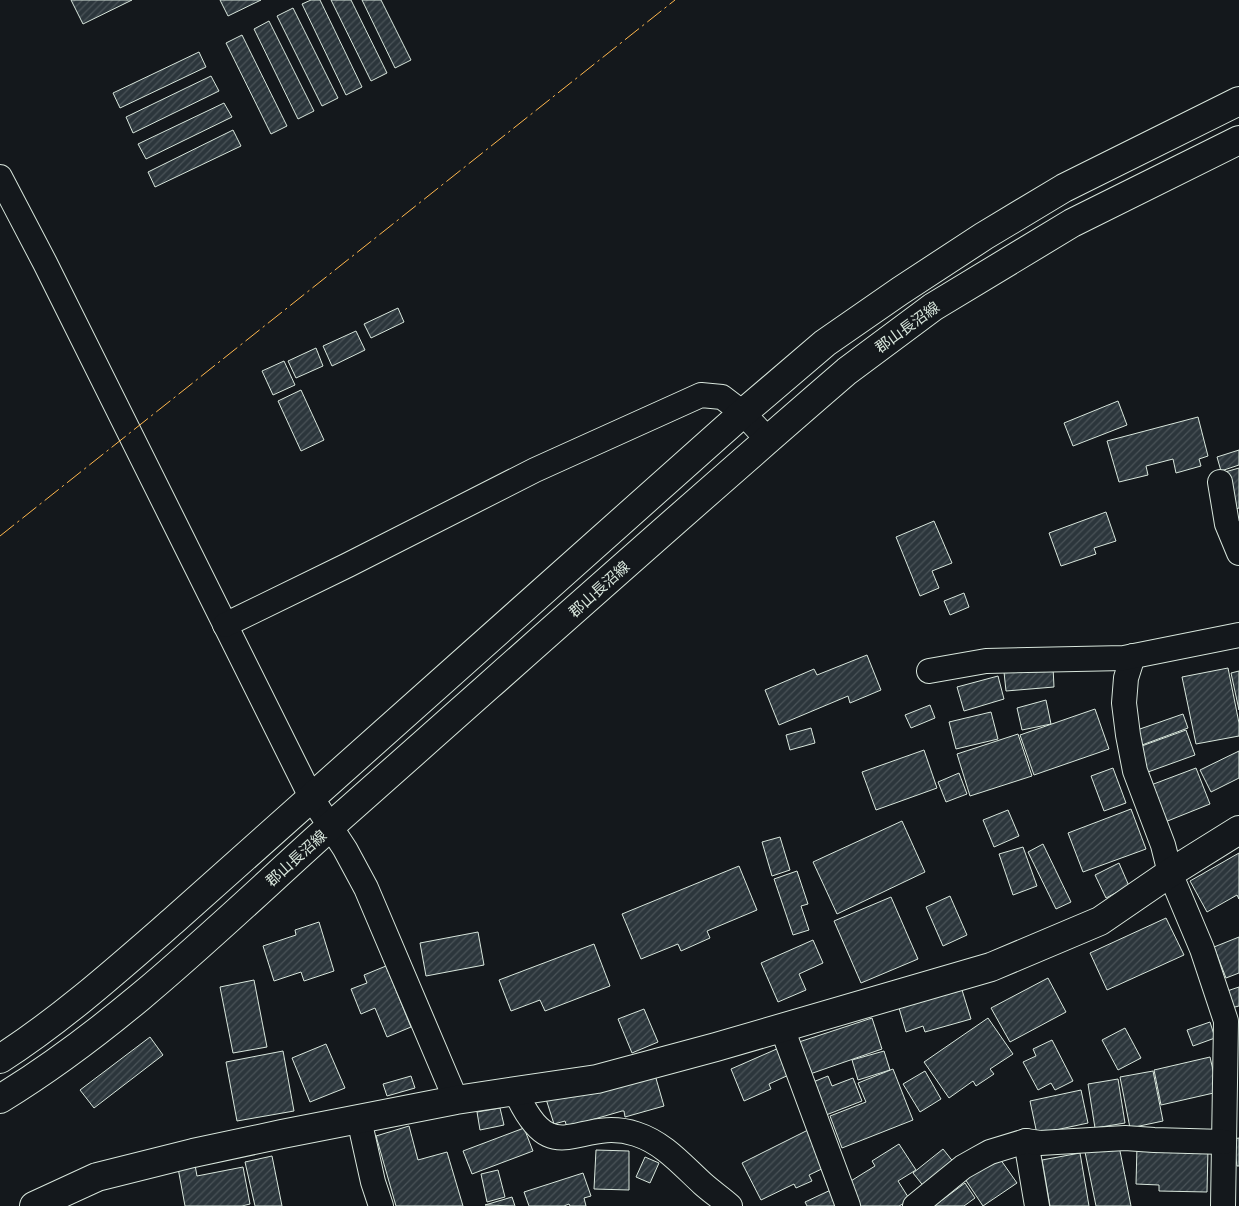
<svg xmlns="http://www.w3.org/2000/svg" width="1239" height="1206" viewBox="0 0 1239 1206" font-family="Arial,'Noto Sans JP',sans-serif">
  <defs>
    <pattern id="building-hatch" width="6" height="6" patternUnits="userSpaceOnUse" patternTransform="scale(1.25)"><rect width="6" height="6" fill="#2c363c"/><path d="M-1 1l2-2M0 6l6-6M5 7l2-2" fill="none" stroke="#4a5358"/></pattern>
  </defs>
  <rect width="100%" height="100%" fill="#14181c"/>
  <g fill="url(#building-hatch)" stroke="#d8e6dc">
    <polygon points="71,0 132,0 83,24"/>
    <polygon points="220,0 261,0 228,16"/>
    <polygon points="311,0 320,0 362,87 346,95 302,4"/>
    <polygon points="331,0 351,0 387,73 371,81"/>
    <polygon points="362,0 381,0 411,60 395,68"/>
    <polygon points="293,8 338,98 322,106 277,16"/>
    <polygon points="269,21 314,111 298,119 254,29"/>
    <polygon points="242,35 287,126 271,134 226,43"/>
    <polygon points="199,52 206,67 120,108 113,93"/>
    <polygon points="211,76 219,91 133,133 126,117"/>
    <polygon points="224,103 232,117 146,159 138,144"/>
    <polygon points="233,130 241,146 155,187 148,172"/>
    <polygon points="398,308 404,322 371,338 364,324"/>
    <polygon points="356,331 365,350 332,366 323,346"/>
    <polygon points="316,348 323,366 296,378 288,361"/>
    <polygon points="284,361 295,385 273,395 262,371"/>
    <polygon points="301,390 324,440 301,451 278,401"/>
    <polygon points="1118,401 1127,425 1073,446 1064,423"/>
    <polygon points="1198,417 1208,456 1199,459 1201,466 1176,473 1173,459 1146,466 1148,475 1119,482 1107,441"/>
    <polygon points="1239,450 1239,465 1221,471 1217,457"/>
    <polygon points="1239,468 1239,508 1236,509 1225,472"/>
    <polygon points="1106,512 1116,541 1094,548 1096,554 1061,566 1049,533"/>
    <polygon points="934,521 952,563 932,571 939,588 920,596 896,537"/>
    <polygon points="964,593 969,607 950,615 944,601"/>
    <polygon points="867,655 881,690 850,703 848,696 779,725 765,690 814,669 817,675"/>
    <polygon points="1053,667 1054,687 1006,691 1004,672"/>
    <polygon points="1228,668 1239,723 1239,736 1196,744 1182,677"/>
    <polygon points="1239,671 1239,710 1231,673"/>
    <polygon points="998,676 1004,699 964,711 957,687"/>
    <polygon points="1046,700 1051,724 1022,730 1017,708"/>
    <polygon points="930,705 935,718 911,728 905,715"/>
    <polygon points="1095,709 1109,749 1034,775 1020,735"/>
    <polygon points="991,712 998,739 956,749 949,722"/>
    <polygon points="1183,714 1188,728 1142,745 1137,730"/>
    <polygon points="811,728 815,743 790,750 786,735"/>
    <polygon points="1186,730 1195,755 1148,772 1139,747"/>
    <polygon points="1018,734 1032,776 970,796 957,754"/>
    <polygon points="924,750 937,788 876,810 862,772"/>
    <polygon points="1239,751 1239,778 1211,792 1200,770"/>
    <polygon points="1113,768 1126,803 1104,811 1091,776"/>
    <polygon points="1196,768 1210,804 1165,822 1151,785"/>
    <polygon points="959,773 967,794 946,802 938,782"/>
    <polygon points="1131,809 1146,849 1083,872 1068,833"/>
    <polygon points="1008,810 1019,836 994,847 983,820"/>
    <polygon points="902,821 925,872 837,914 813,862"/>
    <polygon points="780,837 790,870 772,876 762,842"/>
    <polygon points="1043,844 1071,902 1056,909 1028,852"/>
    <polygon points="1023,847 1037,886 1013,895 999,854"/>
    <polygon points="1239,853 1239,899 1237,895 1207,912 1190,881"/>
    <polygon points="1119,863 1129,886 1106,898 1095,875"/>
    <polygon points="739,866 757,910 707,931 710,938 681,951 678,944 641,959 622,914"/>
    <polygon points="797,871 808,904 801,906 809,930 793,935 774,879"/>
    <polygon points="950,896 967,935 943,946 926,907"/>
    <polygon points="891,897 918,959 861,983 834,921"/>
    <polygon points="1166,918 1184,955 1107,990 1090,953"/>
    <polygon points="319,922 334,971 304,981 301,972 274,981 263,946 296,935 295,930"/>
    <polygon points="478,932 484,965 426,976 420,943"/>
    <polygon points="1239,937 1239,973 1226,978 1214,947"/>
    <polygon points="813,940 823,963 799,974 806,990 778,1002 761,963"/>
    <polygon points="594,944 610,986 545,1011 540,1000 511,1011 499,980"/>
    <polygon points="386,966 411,1027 387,1037 375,1008 361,1014 351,989 367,983 364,975"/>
    <polygon points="1048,978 1066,1012 1010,1042 991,1008"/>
    <polygon points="254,980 267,1047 233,1053 220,987"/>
    <polygon points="1239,987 1239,1006 1231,1008 1227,991"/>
    <polygon points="962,990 971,1019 925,1032 923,1026 906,1032 899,1008"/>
    <polygon points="644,1009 658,1042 632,1053 618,1019"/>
    <polygon points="872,1018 882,1049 810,1074 799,1042"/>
    <polygon points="988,1018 1013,1054 990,1069 994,1074 976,1086 973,1081 949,1098 924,1062"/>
    <polygon points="1210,1022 1215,1038 1193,1046 1187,1030"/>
    <polygon points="1125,1028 1141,1058 1118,1070 1102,1040"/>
    <polygon points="150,1037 163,1055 94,1108 80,1090"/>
    <polygon points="1052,1040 1073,1081 1055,1090 1051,1083 1038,1090 1023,1062 1036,1056 1033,1049"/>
    <polygon points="326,1044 345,1088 310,1102 292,1058"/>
    <polygon points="779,1048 791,1074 769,1084 771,1089 744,1101 731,1069"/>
    <polygon points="283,1051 294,1111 237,1121 226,1062"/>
    <polygon points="884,1051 890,1070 858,1080 852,1060"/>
    <polygon points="1210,1057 1218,1092 1161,1105 1154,1070"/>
    <polygon points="653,1068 664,1106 625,1117 624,1111 622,1111 567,1127 565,1121 554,1124 546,1099"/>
    <polygon points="893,1069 913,1120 842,1148 830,1116 866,1102 858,1083"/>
    <polygon points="925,1071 941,1099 920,1112 903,1084"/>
    <polygon points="1153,1071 1163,1121 1130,1128 1120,1077"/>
    <polygon points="411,1076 415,1088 387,1096 383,1084"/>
    <polygon points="828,1076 832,1086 853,1078 862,1101 821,1117 808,1084"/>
    <polygon points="1118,1079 1125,1123 1095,1128 1088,1084"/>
    <polygon points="1081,1090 1088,1123 1037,1134 1030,1101"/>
    <polygon points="500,1108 504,1125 480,1130 477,1112"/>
    <polygon points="409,1126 418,1160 447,1152 463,1206 396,1206 376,1136"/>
    <polygon points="524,1128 533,1151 472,1174 463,1151"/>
    <polygon points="810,1129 828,1166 809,1175 812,1181 796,1188 794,1184 761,1200 742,1163"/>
    <polygon points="1239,1138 1239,1166 1237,1166 1233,1139"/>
    <polygon points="899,1144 916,1170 898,1181 910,1200 899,1206 860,1206 846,1184 875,1166 872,1161"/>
    <polygon points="1119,1146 1131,1206 1096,1206 1085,1152"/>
    <polygon points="1137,1146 1208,1149 1207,1192 1159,1191 1159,1185 1136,1184"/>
    <polygon points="943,1149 955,1164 925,1188 913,1173"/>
    <polygon points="596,1150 629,1151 629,1190 594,1189"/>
    <polygon points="1080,1153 1089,1206 1050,1206 1042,1160"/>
    <polygon points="272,1156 282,1206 255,1206 245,1162"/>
    <polygon points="998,1156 1017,1183 983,1206 965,1179"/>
    <polygon points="645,1157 659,1163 650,1183 636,1177"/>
    <polygon points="195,1165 197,1176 243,1167 250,1204 242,1206 185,1206 178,1168"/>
    <polygon points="498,1170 505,1197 487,1202 481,1174"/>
    <polygon points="583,1173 591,1196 584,1198 586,1206 570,1206 569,1204 564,1206 529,1206 524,1192"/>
    <polygon points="965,1183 975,1198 964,1206 934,1206"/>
    <polygon points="835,1188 844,1206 807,1206 805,1202"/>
    <polygon points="512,1197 515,1206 485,1205"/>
  </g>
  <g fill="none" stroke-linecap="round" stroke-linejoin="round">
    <defs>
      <g id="street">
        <polyline points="0,177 45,263 311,797 345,849 366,888 456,1100"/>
        <polyline points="1220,482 1227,524 1239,553"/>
        <polyline points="225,625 348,565 535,470 701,395 722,397 743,413 768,440"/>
        <polyline points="1133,656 1126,678 1124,703 1128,735 1135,771 1163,845 1170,873 1202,949 1226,1021 1223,1206"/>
        <polyline points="929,671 986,661 1124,658 1239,635"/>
        <polyline points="782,1028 848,1206"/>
        <path d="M 515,1090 C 553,1176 577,1115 636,1134 C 664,1143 682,1165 703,1184 C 712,1192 721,1198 730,1206"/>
        <polyline points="359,1119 373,1182 381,1206"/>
        <polyline points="1026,1141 1037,1206"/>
        <polyline points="915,1206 963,1167 979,1158 990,1152 1026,1141 1040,1143 1125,1138 1154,1140 1224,1142"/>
      </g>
      <polyline id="secondary" points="34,1206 97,1177 193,1153 282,1134 456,1100 597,1079 716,1047 991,967 1100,921 1170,873 1239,830"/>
      <g id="primary">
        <path d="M 0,1059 C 62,1019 118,969 173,921 L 743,413 L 825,343 L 900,291 L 984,236 L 1064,188 L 1239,101"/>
        <path d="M 0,1099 C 123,1024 226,920 333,824 C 504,673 674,520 847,371 L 933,307 L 1072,223 L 1239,140"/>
      </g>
    </defs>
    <use href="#street" stroke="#d8e6dc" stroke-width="26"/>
    <use href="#secondary" stroke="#d8e6dc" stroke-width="30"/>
    <use href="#primary" stroke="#d8e6dc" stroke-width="30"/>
    <use href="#street" stroke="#14181c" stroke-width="24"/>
    <use href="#secondary" stroke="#14181c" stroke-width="28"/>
    <use href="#primary" stroke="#14181c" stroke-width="28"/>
    <polyline stroke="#ffb74d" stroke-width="1" stroke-dasharray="18 4 2.5 4" stroke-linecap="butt" points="0,536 675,0"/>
  </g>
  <g text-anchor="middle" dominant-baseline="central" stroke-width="4" stroke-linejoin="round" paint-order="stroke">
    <g font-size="15" fill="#d8e6dc" stroke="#14181c">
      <text transform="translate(907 327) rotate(-36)">郡山長沼線</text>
      <text transform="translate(599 589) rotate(-42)">郡山長沼線</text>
      <text transform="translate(296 858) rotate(-42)">郡山長沼線</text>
    </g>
  </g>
</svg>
